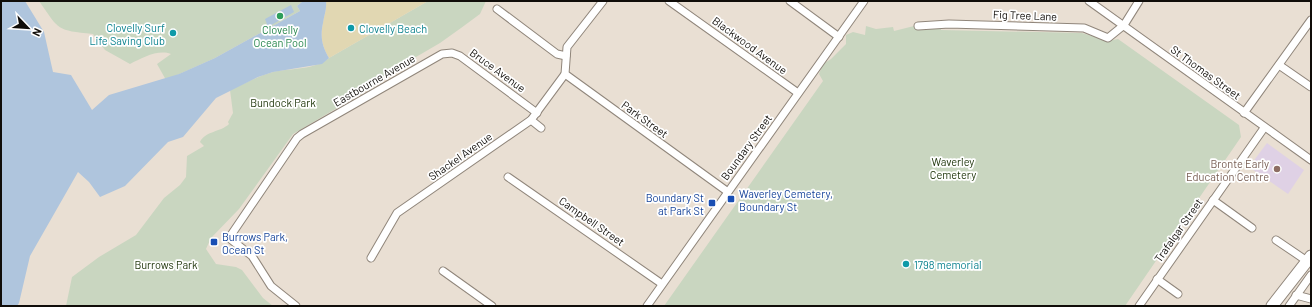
<svg xmlns="http://www.w3.org/2000/svg" width="1312" height="307" viewBox="0 0 1312 307" font-family="Barlow,sans-serif">
  <rect width="100%" height="100%" fill="#e9dfd3"/>
  <polygon fill="#dfd1e5" points="1267,143 1304,170 1288,194 1249,167"/>
  <g fill="#c9d6c0">
    <path d="M 39,1 L 303,1 L 297,6 L 300,11 L 215,58 L 166,80 L 157,64 L 171,54 C 158,49 142,58 130,64 L 105,50 L 93,34 C 56,30 60,31 39,1 Z"/>
    <path d="M 428,1 L 486,1 L 480,14 L 461,28 L 440,43 L 380,78 L 381,82 L 293,134 L 239,209 L 211,238 L 206,249 L 216,264 L 236,267 L 242,270 L 263,298 L 273,306 L 66,306 L 72,277 L 99,257 L 136,235 L 164,198 L 180,185 L 186,177 L 187,156 L 204,146 L 200,142 C 205,131 221,132 229,124 L 228,122 L 233,113 L 230,90 C 244,84 258,76 273,72 C 291,68 315,70 329,58 Z"/>
    <polygon points="922,24 941,27 941,30 1082,33 1108,41 1118,39 1239,125 1241,137 1125,306 664,306 823,81 819,74 823,64 831,59 846,44 846,35 853,32 865,35 866,26 876,29 893,27 894,31"/>
  </g>
  <path fill="#e1d7b2" d="M 326,1 L 428,1 L 329,58 C 322,46 320,37 323,23 C 324,15 327,10 326,1 Z"/>
  <g fill="#afc5dd">
    <path d="M 1,1 L 25,1 L 44,32 L 53,72 L 71,75 L 92,110 L 109,95 L 179,74 L 215,58 L 300,11 L 297,6 L 303,1 L 326,1 C 327,10 324,15 323,23 C 320,37 322,46 329,58 L 322,64 L 273,72 L 258,77 L 216,98 L 183,137 L 168,142 L 125,186 L 100,197 L 89,182 L 78,172 L 30,256 L 19,303 L 17,306 L 1,306 Z"/>
    <polygon points="291,5 294,12 268,27 265,19"/>
  </g>
  <g fill="none" stroke-linecap="round" stroke-linejoin="round">
    <defs>
      <g id="street">
        <polyline points="603,1 567,47 565,74 728,192"/>
        <polyline points="669,1 798,93"/>
        <polyline points="790,1 839,37"/>
        <polyline points="1089,1 1311,160"/>
        <polyline points="497,9 557,54 566,56"/>
        <polyline points="918,26 949,24 1084,28 1108,38 1124,25 1139,1"/>
        <polyline points="1279,65 1311,87"/>
        <polyline points="1244,113 1311,20"/>
        <polyline points="531,120 541,128"/>
        <polyline points="508,177 662,284"/>
        <polyline points="1213,200 1252,228"/>
        <polyline points="1276,240 1307,261"/>
        <polyline points="371,258 397,213 531,120 565,74"/>
        <polyline points="443,271 492,306"/>
        <polyline points="1157,279 1178,294"/>
        <polyline points="1296,295 1311,299"/>
        <polyline points="296,306 271,286 252,256 229,238 297,138 302,134 442,54 452,53 460,56 537,113"/>
        <polyline points="647,306 864,1"/>
        <polyline points="1139,306 1264,128"/>
        <polyline points="1289,306 1311,275"/>
      </g>
      <polyline id="secondary" points="1272,306 1311,256"/>
    </defs>
    <use href="#street" stroke="#90867b" stroke-width="9"/>
    <use href="#secondary" stroke="#90867b" stroke-width="13"/>
    <use href="#street" stroke="#fff" stroke-width="7"/>
    <use href="#secondary" stroke="#fff" stroke-width="11"/>
  </g>
  <circle fill="#2e9e5b" stroke="#fff" stroke-width="1.5" cx="280" cy="16" r="4"/>
  <g fill="#0f9aa8" stroke="#fff" stroke-width="1.5">
    <circle cx="351" cy="28" r="4"/>
    <circle cx="173" cy="33" r="4"/>
    <circle cx="906" cy="264" r="4"/>
  </g>
  <circle fill="#8d6e63" stroke="#fff" stroke-width="1.5" cx="1277" cy="169" r="4"/>
  <g fill="#1a4fb4" stroke="#fff" stroke-width="1.5">
    <rect x="727" y="195" width="8" height="8" rx="2"/>
    <rect x="708" y="199" width="8" height="8" rx="2"/>
    <rect x="210" y="238" width="8" height="8" rx="2"/>
  </g>
  <g text-anchor="middle" dominant-baseline="central" stroke-width="3.5" stroke-linejoin="round" paint-order="stroke">
    <g font-size="11" fill="#100d09" stroke="#fff">
      <text transform="translate(1025 15) rotate(2)">Fig Tree Lane</text>
      <text transform="translate(750 45) rotate(36)">Blackwood Avenue</text>
      <text transform="translate(498 70) rotate(36)">Bruce Avenue</text>
      <text transform="translate(1206 72) rotate(36)">St Thomas Street</text>
      <text transform="translate(374 80) rotate(-30)">Eastbourne Avenue</text>
      <text transform="translate(645 119) rotate(36)">Park Street</text>
      <text transform="translate(746 147) rotate(-54)">Boundary Street</text>
      <text transform="translate(460 156) rotate(-35)">Shackel Avenue</text>
      <text transform="translate(592 221) rotate(35)">Campbell Street</text>
      <text transform="translate(1178 230) rotate(-55)">Trafalgar Street</text>
    </g>
    <g font-size="11" fill="#0d838f" stroke="#fff" text-anchor="start">
      <text x="165" y="27" text-anchor="end">Clovelly Surf<tspan x="165" dy="13">Life Saving Club</tspan></text>
      <text x="359" y="28">Clovelly Beach</text>
      <text x="914" y="264">1798 memorial</text>
    </g>
    <g font-size="11" fill="#27864d" stroke="#fff">
      <text x="280" y="29">Clovelly<tspan x="280" dy="13">Ocean Pool</tspan></text>
    </g>
    <g font-size="11" fill="#22380e" stroke="#fff">
      <text x="283" y="102">Bundock Park</text>
      <text x="953" y="161">Waverley<tspan x="953" dy="13">Cemetery</tspan></text>
      <text x="166" y="264">Burrows Park</text>
    </g>
    <g font-size="11" fill="#785e54" stroke="#fff" text-anchor="end">
      <text x="1269" y="163">Bronte Early<tspan x="1269" dy="13">Education Centre</tspan></text>
    </g>
    <g font-size="11" fill="#164399" stroke="#fff" text-anchor="start">
      <text x="739" y="193">Waverley Cemetery,<tspan x="739" dy="13">Boundary St</tspan></text>
      <text x="704" y="197" text-anchor="end">Boundary St<tspan x="704" dy="13">at Park St</tspan></text>
      <text x="222" y="236">Burrows Park,<tspan x="222" dy="13">Ocean St</tspan></text>
    </g>
  </g>
  <rect width="1312" height="307" fill="none" stroke="#100d09" stroke-width="4"/>
  <g transform="translate(28 28) rotate(115)" stroke="#ffffff" stroke-width="3" paint-order="stroke">
  <path d="M0-3L7 15L0 10L-7 15Z" fill="#100d09"/>
  <text y="-6" font-size="11" font-weight="bold" text-anchor="middle" fill="#100d09">N</text>
  </g>
</svg>
